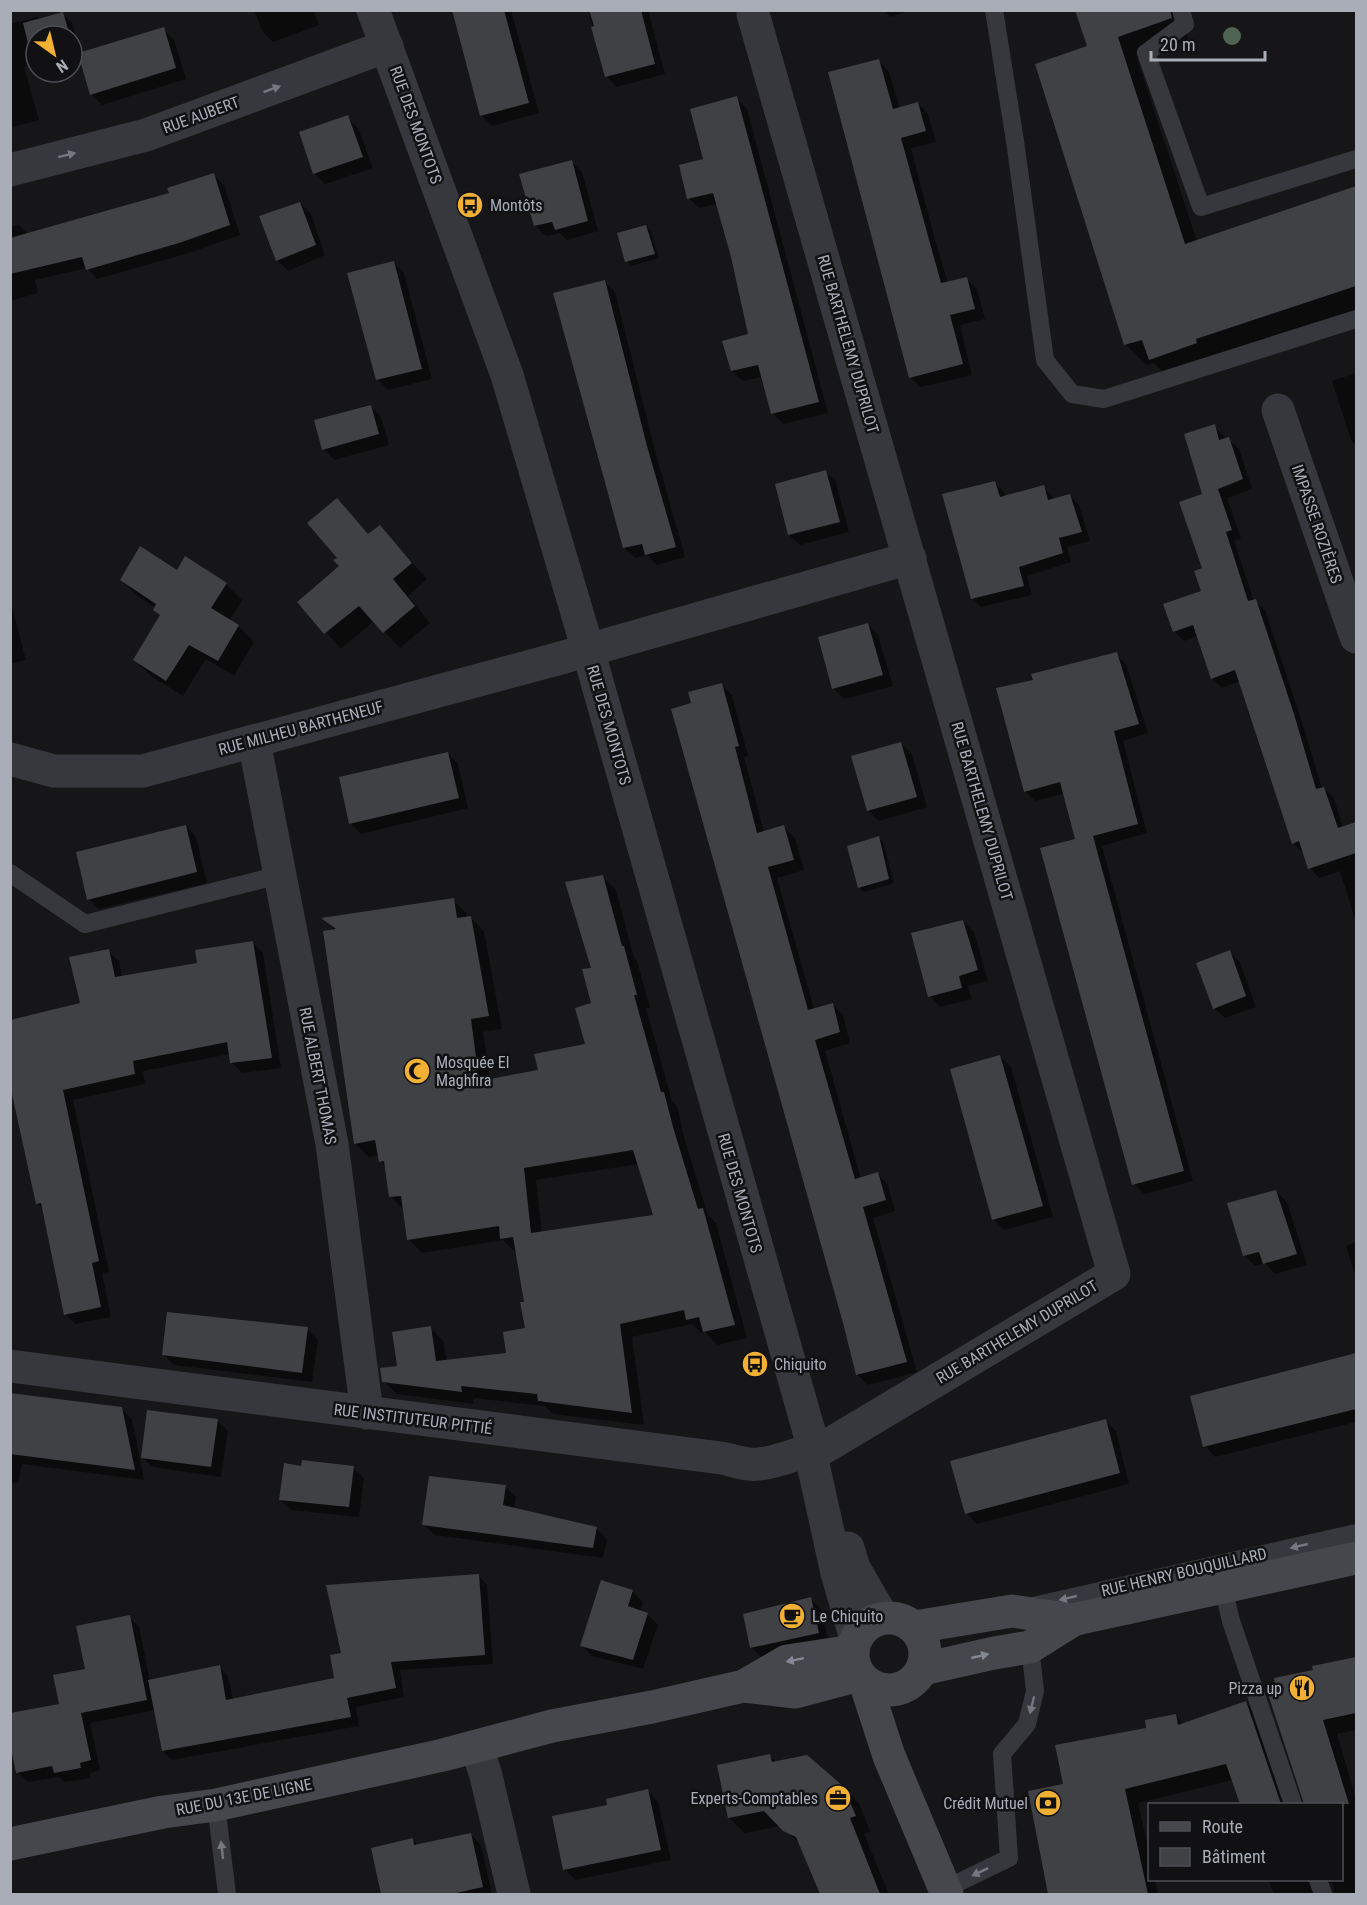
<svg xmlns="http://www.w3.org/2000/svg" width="1367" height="1905" viewBox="0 0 1367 1905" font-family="'Roboto Condensed',sans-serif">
  <rect width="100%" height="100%" fill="#161618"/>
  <g fill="#0007" fill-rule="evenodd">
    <polygon points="254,10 313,10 319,25 273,42 262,31"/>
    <polygon points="453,10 511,10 539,113 492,126 481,115"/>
    <polygon points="588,10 648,10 665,74 617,87 606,76"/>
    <polygon points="884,10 912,10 890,17"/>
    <polygon points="1076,10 1178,10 1188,40 1137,58 1197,241 1356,188 1356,313 1170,380 1154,363 1146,365 1125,344 1089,47"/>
    <polygon points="63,14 72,23 80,54 163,29 174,40 186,79 102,105 91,94 80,55 72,56 72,36 36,36 36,65 24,67 39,120 10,128 10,24 38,17 41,20"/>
    <polygon points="879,61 889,72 900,109 918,103 928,114 936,142 911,148 937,247 948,283 966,278 977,289 985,319 960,325 972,375 921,387 910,377"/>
    <polygon points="736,98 747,109 828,413 783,424 773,413 763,377 743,381 732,371 750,335 732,256 717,204 699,208 689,198 705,160"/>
    <polygon points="347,117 358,128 373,168 325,184 314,173"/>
    <polygon points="572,162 582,172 598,231 567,240 560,233 546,236 535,226"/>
    <polygon points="214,175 224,185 240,235 189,253 97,279 87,268 35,280 38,293 10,301 10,227 19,225 28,234 171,194"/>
    <polygon points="300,203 311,214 325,255 288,271 278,261 261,217"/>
    <polygon points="646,226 651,231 659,258 632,266 627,261"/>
    <polygon points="393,262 404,273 432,379 388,390 377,379"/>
    <polygon points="604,281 615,292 657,458 685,557 657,565 647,555 635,558 624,548"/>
    <polygon points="1356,373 1356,446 1351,440 1332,381"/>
    <polygon points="370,406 381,417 389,445 334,460 324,449"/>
    <polygon points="1214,426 1224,436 1225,440 1229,439 1239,449 1252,489 1227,498 1241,539 1234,541 1254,601 1265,610 1303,725 1322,789 1324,788 1334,798 1343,828 1356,823 1356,923 1340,871 1319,878 1310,868 1305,853 1303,853 1293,843 1240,681 1222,688 1212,678 1198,636 1184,641 1174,631 1203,591 1204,495"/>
    <polygon points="825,471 836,482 849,532 800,545 789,535 777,485"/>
    <polygon points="995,483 1004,492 1006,497 1043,487 1052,496 1054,500 1070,496 1079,505 1090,541 1067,547 1071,562 1027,576 1032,595 981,607 972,598"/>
    <polygon points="337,500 369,535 380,527 427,579 408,596 430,623 400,648 374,621 341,649 299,602 341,566"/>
    <polygon points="178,572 226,584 242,600 229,621 238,626 254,642 234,676 206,659 183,696 151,676 135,660 161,616 156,608 137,596 122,580"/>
    <polygon points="10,599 26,660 10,664"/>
    <polygon points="868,624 878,635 893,686 844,699 834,689 820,638"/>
    <polygon points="1116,654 1126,664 1148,733 1123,741 1147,833 1102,846 1193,1181 1144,1194 1134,1184 1077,840 1065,793 1035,801 1025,791"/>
    <polygon points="721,684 732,695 748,756 744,757 764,832 784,827 795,838 804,870 777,878 814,1009 832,1004 843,1015 850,1043 825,1051 861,1179 878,1174 888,1185 895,1211 873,1218 917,1372 868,1385 857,1374 692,704"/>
    <polygon points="901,743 912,754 927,807 879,821 868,810"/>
    <polygon points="447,753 458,764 468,808 361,834 351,823"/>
    <polygon points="186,826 196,837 207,883 99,909 89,899"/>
    <polygon points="878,837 883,842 894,883 864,892 859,887"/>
    <path d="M 603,877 L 616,890 L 634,958 L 637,961 L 650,1008 L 646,1008 L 672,1101 L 677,1106 L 685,1141 L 708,1215 L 716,1223 L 747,1338 L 717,1345 L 705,1332 L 701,1333 L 692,1324 L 632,1337 L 644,1425 L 553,1414 L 545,1406 L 473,1398 L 474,1404 L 397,1394 L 383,1381 L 399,1367 L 430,1327 L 443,1341 L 447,1361 L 508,1354 L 527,1329 L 526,1303 L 517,1251 L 515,1252 L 503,1240 L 422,1253 L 409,1240 L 404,1210 L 391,1197 L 386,1167 L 380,1161 L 379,1155 L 369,1157 L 356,1144 L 325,932 L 336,931 L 324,919 L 453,900 L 466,913 L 467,918 L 470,917 L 484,931 L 502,1029 L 483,1032 L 490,1081 L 539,1071 L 587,1045 L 593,1004 L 593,969 ZM 638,1164 L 655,1217 L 542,1233 L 536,1180 Z"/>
    <polygon points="963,921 974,932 988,981 968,986 972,999 940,1007 930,996"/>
    <polygon points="253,943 263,953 281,1068 242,1073 232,1063 230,1054 143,1071 145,1084 73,1100 109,1272 102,1273 111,1317 75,1324 65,1314 44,1210 38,1204 81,1004 108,951 119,961 122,977 199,964"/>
    <polygon points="1229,952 1240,962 1256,1007 1225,1018 1214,1008"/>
    <polygon points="1000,1056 1011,1067 1053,1217 1004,1230 993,1219"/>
    <polygon points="1276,1191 1287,1202 1307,1265 1275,1274 1265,1263 1255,1266 1244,1255"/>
    <polygon points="1356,1242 1356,1278 1346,1246"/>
    <polygon points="307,1329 318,1340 312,1382 174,1365 163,1354"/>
    <polygon points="1356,1354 1356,1422 1215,1457 1205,1446 1192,1397"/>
    <polygon points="10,1394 121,1408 132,1419 144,1480 22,1464 18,1483 10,1482"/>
    <polygon points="217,1421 228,1431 221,1477 153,1467 142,1457"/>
    <polygon points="1106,1421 1116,1431 1129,1484 977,1524 967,1513"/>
    <polygon points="302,1467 353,1468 364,1478 359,1517 291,1510 280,1500"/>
    <polygon points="505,1487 516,1497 514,1509 596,1528 607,1539 603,1558 435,1535 424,1525"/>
    <polygon points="478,1575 487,1585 493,1664 400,1670 404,1697 356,1707 359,1726 172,1760 163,1751 155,1710 90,1723 100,1770 90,1773 90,1778 65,1782 59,1777 28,1782 18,1772 61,1705 129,1617 139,1627 150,1681 219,1667 228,1676 233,1700 336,1679 343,1654"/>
    <polygon points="632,1591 643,1602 640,1612 647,1614 658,1625 643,1669 592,1656 582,1646"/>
    <polygon points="810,1599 821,1609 829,1643 762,1658 751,1647"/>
    <polygon points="1356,1658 1356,1730 1337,1734 1356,1799 1356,1894 1335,1894 1332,1883 1328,1883 1321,1894 1274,1894 1268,1880 1342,1880 1342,1804 1305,1804 1314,1667"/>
    <polygon points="1246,1703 1260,1717 1290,1804 1242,1804 1233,1780 1138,1803 1150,1855 1150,1880 1155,1880 1158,1894 1050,1894 1030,1792 1065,1786 1148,1729 1175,1715 1184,1725"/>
    <polygon points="770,1756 776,1762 842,1787 859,1803 870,1831 864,1834 889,1894 822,1894 802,1846 781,1826 745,1833 729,1818"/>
    <polygon points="648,1791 658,1802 671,1860 575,1880 565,1869 609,1807"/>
    <polygon points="470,1834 481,1845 492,1894 383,1894 373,1849 413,1840 418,1845"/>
  </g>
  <g fill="#404145" fill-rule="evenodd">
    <polygon points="452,10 504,10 529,103 480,116"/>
    <polygon points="589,10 641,10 655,64 605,77 591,27 594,26"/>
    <polygon points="1075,10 1170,10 1172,18 1118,37 1185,244 1356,186 1356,286 1196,339 1197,343 1149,360 1142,340 1124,345 1035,64 1087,46"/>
    <polygon points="63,12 70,36 36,36 36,54 31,55 23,23"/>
    <polygon points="164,27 176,68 90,95 78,53"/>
    <polygon points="879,59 893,109 918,102 922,117 926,131 901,138 941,283 967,277 975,309 950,315 963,364 909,378 828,72"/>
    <polygon points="737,96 819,402 771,414 758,365 731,371 722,341 748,334 731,257 713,193 687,199 679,165 703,159 690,109"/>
    <polygon points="348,115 363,157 313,174 299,132"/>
    <polygon points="572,160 588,221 555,230 552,222 534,226 519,174"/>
    <polygon points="214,173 230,225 179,243 86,270 82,257 10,274 10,238 169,193 167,188"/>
    <polygon points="300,202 316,245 276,261 259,216"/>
    <polygon points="646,225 655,254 625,262 617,233"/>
    <polygon points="394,261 422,369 376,380 347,273"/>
    <polygon points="605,280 647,446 676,547 645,555 642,544 623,548 553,293"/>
    <polygon points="371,405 379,434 322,450 314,420"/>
    <polygon points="1215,424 1219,440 1229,437 1243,479 1218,489 1232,530 1226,532 1248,601 1256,599 1294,714 1316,789 1324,787 1338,828 1356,822 1356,853 1308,869 1299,841 1292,844 1235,670 1211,679 1193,625 1173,632 1163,604 1201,591 1194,571 1202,568 1179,502 1202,494 1184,434"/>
    <polygon points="826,470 840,522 788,535 775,484"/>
    <polygon points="995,481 1000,497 1044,485 1048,500 1070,494 1082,532 1059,538 1063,553 1019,567 1024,586 971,599 942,494"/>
    <polygon points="337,498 368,534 380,525 412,563 393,579 415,606 383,633 359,606 324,634 297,602 339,566 333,560 337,558 307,523"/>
    <polygon points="140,546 177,570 185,556 227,583 211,608 239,625 218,661 189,645 166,681 133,660 160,615 153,610 156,604 120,580"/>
    <polygon points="868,623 883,675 832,689 818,637"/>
    <polygon points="1117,652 1139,724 1114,731 1138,824 1093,836 1184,1171 1132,1185 1040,848 1075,839 1060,782 1024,792 996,688 1033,680 1031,674"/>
    <polygon points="722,683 739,746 735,747 757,833 784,825 794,860 768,867 808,1010 833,1003 840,1032 815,1040 855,1179 878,1172 886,1200 863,1207 907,1362 856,1375 843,1323 671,709 691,703 688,692"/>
    <polygon points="901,742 917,797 867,811 851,756"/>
    <polygon points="448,752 459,798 349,824 339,777"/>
    <polygon points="186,825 197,872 87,900 76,852"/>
    <polygon points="879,836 889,879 858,888 847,846"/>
    <path d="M 603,875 L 622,946 L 624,946 L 637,995 L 634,995 L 661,1092 L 664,1092 L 673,1127 L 698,1209 L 703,1208 L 735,1325 L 703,1332 L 699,1317 L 686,1320 L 684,1310 L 620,1324 L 632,1413 L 538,1401 L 537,1394 L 461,1386 L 462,1392 L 382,1382 L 380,1368 L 397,1366 L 392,1332 L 431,1326 L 436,1361 L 506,1353 L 503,1332 L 525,1328 L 520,1302 L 524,1302 L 513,1237 L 500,1239 L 499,1226 L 407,1240 L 401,1196 L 389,1197 L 384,1161 L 379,1162 L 375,1140 L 354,1144 L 323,931 L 336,929 L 321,918 L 454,898 L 457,918 L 471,916 L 489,1016 L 471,1019 L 479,1081 L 538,1070 L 534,1054 L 585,1044 L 575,1008 L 591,1003 L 582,969 L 591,968 L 565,882 ZM 633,1150 L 653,1215 L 531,1233 L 524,1168 Z"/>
    <polygon points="963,920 978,970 959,976 962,988 928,997 911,933"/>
    <polygon points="253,941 272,1058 230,1063 227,1042 133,1061 135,1074 63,1090 99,1261 92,1263 101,1307 64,1315 41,1203 36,1204 10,1085 10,1020 80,1003 69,957 109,949 115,977 197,963 195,950"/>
    <polygon points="1230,950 1246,996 1213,1009 1196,963"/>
    <polygon points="1000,1055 1043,1206 992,1220 950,1069"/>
    <polygon points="1276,1190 1297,1254 1263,1264 1259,1252 1243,1256 1227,1203"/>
    <polygon points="167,1312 308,1327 302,1373 162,1355"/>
    <polygon points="1356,1353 1356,1409 1203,1447 1190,1396"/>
    <polygon points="10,1393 122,1407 135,1470 10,1454"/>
    <polygon points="147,1410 218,1419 211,1467 141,1458"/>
    <polygon points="1106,1419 1120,1473 965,1514 950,1461"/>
    <polygon points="302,1460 354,1466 349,1507 279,1500 284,1463 301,1466"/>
    <polygon points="429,1476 506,1485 503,1505 597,1527 593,1548 422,1525"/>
    <polygon points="479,1574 485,1655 391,1662 396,1688 347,1698 351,1717 162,1751 148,1680 220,1665 226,1700 334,1678 330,1655 341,1653 326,1585"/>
    <polygon points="601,1580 633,1590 628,1606 648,1613 633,1660 580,1646"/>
    <polygon points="811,1597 819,1633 750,1648 743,1614"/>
    <polygon points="130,1615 147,1700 81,1713 91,1760 80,1763 81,1768 54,1773 52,1766 16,1773 10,1743 10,1713 59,1704 53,1675 85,1669 76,1626"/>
    <polygon points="1356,1657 1356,1713 1323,1720 1349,1804 1304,1804 1268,1694 1276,1691 1274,1678 1313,1670 1312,1666"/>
    <polygon points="1246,1701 1281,1804 1240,1804 1226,1764 1125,1789 1148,1894 1048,1894 1028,1791 1063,1784 1055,1745 1146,1728 1145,1720 1176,1714 1178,1725"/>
    <polygon points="770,1754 772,1762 807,1755 843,1786 856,1816 850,1818 880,1894 820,1894 796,1837 783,1831 764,1811 728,1818 717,1765"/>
    <polygon points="648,1789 661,1850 563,1870 552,1816 607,1805 606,1799"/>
    <polygon points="471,1833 483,1887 452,1894 381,1894 371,1848 413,1838 414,1845"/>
  </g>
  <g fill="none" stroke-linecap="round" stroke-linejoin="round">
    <g stroke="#37383d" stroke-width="18">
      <polyline points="994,10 1015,141 1045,360 1072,394 1104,399 1356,319"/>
      <polyline points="1181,10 1185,24 1146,53 1201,207 1356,159"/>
      <polyline points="10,873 85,924 280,875"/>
      <polyline points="1223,1587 1231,1621 1293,1804"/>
      <polyline points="1033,1606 1356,1533"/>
      <polyline points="216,1805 227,1894"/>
      <polyline points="1318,1880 1323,1894"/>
      <polyline points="945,1889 1009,1858 1002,1754 1027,1724 1035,1691 1030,1647"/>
    </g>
    <g stroke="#37383d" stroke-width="33">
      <polyline points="10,170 146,135 387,46"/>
      <polyline points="1278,410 1356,637"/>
      <polyline points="254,741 332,1144 367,1413"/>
      <polyline points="10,759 54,771 143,771 557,659 910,558"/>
      <path d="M 10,1366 L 721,1458 C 733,1460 747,1466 759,1464 C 782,1462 802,1450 825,1447 L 1114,1274 L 753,14"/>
      <polyline points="477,1747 486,1776 514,1894"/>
    </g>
    <g stroke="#37383d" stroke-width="33">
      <polyline points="373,10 507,375 588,650 814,1449 813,1464 837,1573 856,1639"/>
      <polyline points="848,1548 854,1568 883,1618"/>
    </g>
    <g stroke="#45474d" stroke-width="33">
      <circle cx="889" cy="1654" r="36"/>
      <polyline points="915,1627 1012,1611 1073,1620"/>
      <polyline points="923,1669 994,1653 1030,1647 1073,1620 1081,1618 1356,1558"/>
      <polyline points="865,1682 889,1756 947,1894"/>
      <polyline points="744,1686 795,1692 859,1675"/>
      <polyline points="10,1844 163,1812 216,1805 443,1755 552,1726 652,1707 735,1688 744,1686 787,1661 853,1651"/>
    </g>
  </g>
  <circle fill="#506452" cx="1232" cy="36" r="9"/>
  <defs><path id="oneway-solid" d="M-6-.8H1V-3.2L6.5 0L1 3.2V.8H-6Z" transform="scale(1.5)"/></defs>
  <g fill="#757881">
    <use href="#oneway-solid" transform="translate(272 89) rotate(-20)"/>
    <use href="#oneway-solid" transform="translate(67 155) rotate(-14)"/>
    <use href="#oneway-solid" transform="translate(1299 1546) rotate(167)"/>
    <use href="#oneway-solid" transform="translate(1068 1598) rotate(167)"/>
    <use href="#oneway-solid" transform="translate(1032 1705) rotate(104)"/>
    <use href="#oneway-solid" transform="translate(222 1850) rotate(-97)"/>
    <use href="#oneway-solid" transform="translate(980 1872) rotate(154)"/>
  </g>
  <g fill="#858993">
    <use href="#oneway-solid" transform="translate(980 1656) rotate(-13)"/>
    <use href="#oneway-solid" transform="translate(795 1660) rotate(168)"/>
  </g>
  <defs>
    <symbol id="bus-disc" viewBox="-11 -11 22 22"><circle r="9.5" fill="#f2b134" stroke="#111113"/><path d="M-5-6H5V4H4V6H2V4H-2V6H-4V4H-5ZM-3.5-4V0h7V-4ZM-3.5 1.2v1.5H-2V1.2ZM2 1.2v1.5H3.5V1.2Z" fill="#111"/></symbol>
    <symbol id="mosque-disc" viewBox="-11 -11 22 22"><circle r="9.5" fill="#f2b134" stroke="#111113"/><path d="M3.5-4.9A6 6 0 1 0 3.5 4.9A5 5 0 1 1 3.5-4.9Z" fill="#111"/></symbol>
    <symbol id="cafe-disc" viewBox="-11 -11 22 22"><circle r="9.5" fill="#f2b134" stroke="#111113"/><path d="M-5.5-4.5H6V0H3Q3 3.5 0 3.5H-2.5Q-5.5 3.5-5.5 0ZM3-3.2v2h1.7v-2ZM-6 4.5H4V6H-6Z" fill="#111"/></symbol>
    <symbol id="restaurant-disc" viewBox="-11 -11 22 22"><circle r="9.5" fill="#f2b134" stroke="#111113"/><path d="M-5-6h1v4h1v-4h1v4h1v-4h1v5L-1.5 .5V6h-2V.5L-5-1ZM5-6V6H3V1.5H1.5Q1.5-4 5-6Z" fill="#111"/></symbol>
    <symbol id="office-disc" viewBox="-11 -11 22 22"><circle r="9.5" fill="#f2b134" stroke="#111113"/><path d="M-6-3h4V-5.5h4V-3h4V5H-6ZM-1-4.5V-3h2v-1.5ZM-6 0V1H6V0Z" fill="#111"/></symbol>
    <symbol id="bank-disc" viewBox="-11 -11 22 22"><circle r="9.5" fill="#f2b134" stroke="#111113"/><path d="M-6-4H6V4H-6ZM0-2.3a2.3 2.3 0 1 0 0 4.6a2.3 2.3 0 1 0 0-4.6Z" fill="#111"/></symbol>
  </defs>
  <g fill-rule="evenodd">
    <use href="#bus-disc" x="455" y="190" width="30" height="30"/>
    <use href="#mosque-disc" x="402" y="1056" width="30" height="30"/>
    <use href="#bus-disc" x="740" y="1349" width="30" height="30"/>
    <use href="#cafe-disc" x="777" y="1601" width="30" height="30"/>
    <use href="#restaurant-disc" x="1287" y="1673" width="30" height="30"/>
    <use href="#office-disc" x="823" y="1783" width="30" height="30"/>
    <use href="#bank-disc" x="1033" y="1788" width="30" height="30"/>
  </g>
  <g text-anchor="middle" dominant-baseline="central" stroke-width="5" stroke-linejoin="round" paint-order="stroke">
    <g font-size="16" fill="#a8adb8" stroke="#111113">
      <text transform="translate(201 115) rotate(-20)">RUE AUBERT</text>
      <text transform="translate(416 125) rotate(70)">RUE DES MONTOTS</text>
      <text transform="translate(848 344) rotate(74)">RUE BARTHELEMY DUPRILOT</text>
      <text transform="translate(1317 524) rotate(71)">IMPASSE ROZIÈRES</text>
      <text transform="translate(609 725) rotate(74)">RUE DES MONTOTS</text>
      <text transform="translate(301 728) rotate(-15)">RUE MILHEU BARTHENEUF</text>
      <text transform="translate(982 811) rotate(74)">RUE BARTHELEMY DUPRILOT</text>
      <text transform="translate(318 1076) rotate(79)">RUE ALBERT THOMAS</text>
      <text transform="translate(740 1193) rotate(74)">RUE DES MONTOTS</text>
      <text transform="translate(1017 1332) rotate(-31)">RUE BARTHELEMY DUPRILOT</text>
      <text transform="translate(413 1419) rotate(7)">RUE INSTITUTEUR PITTIÉ</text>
      <text transform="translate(1184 1572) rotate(-13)">RUE HENRY BOUQUILLARD</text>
      <text transform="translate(244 1797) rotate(-11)">RUE DU 13E DE LIGNE</text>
    </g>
    <g font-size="16" fill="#a8adb8" stroke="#111113" text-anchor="start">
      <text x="490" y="205">Montôts</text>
      <text x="436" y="1062">Mosquée El<tspan x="436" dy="18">Maghfira</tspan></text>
      <text x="774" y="1364">Chiquito</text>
      <text x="812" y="1616">Le Chiquito</text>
      <text x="1282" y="1688" text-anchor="end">Pizza up</text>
      <text x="818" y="1798" text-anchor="end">Experts-Comptables</text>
      <text x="1028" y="1803" text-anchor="end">Crédit Mutuel</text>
    </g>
  </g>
  <rect width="1367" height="1905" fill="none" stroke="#a8adb8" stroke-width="24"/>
  <rect x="1148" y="1803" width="195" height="78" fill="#111113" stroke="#4d4f55" stroke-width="1.5"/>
  <rect x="1160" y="1822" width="30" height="9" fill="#45474d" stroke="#4d4f55" stroke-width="1.5"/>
  <text x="1202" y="1833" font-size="18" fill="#a8adb8">Route</text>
  <rect x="1160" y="1848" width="30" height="18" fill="#404145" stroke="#4d4f55" stroke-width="1.5"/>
  <text x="1202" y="1863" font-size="18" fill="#a8adb8">Bâtiment</text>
  <g transform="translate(54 54) rotate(146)"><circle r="28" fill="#111113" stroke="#4d4f55" stroke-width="1.5"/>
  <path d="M0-4.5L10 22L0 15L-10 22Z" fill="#f2b134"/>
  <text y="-9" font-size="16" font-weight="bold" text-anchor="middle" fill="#a8adb8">N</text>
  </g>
  <path d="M1151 51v9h114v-9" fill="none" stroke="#a8adb8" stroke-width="3"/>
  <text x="1160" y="51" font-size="18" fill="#a8adb8" stroke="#111113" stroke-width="4.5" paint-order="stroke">20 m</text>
</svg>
